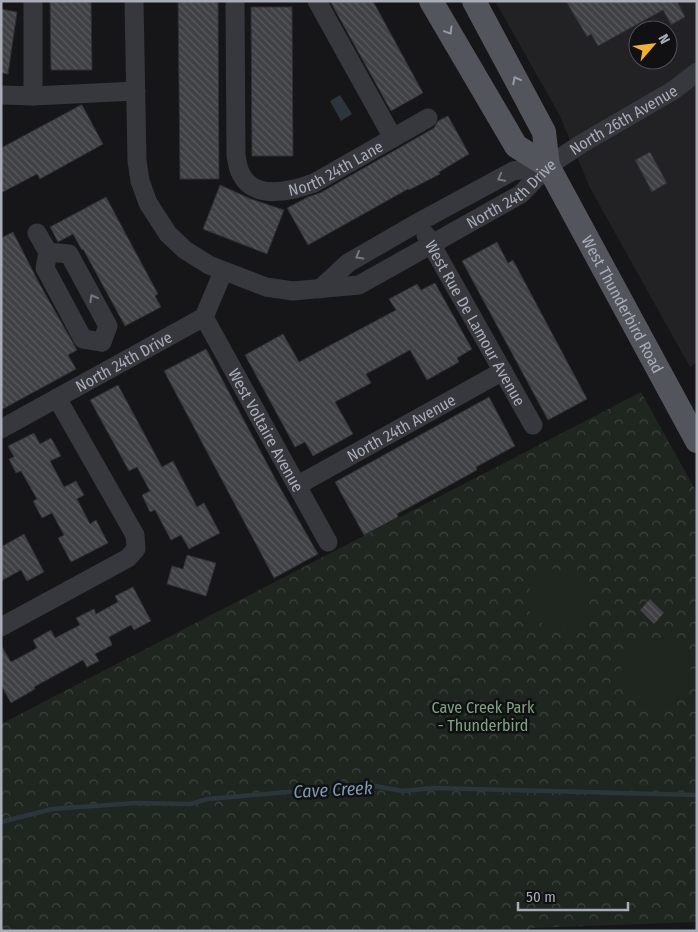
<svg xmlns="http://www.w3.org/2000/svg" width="698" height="932" viewBox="0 0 698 932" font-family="'Fira Sans Condensed',sans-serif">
  <defs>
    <pattern id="park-crowns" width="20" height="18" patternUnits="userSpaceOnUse" patternTransform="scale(1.25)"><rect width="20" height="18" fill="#1e261f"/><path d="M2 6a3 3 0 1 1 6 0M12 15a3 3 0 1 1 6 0" fill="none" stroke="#3c433d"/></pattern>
    <pattern id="building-back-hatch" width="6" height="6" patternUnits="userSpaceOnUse" patternTransform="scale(1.25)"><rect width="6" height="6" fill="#404145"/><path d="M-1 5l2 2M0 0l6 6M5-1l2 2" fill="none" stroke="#595a5e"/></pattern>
  </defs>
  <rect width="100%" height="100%" fill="#161618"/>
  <path fill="#222225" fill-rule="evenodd" d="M 495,1 L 697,1 L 697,363 L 690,367 L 590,188 L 560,116 ZM 638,30 L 668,30 L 668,60 L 638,60 Z"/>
  <polygon fill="url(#park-crowns)" points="641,392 697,493 697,922 531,928 526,931 1,931 1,724"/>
  <g fill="#1e261f">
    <polygon points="551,567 561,577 572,567 595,589 584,600 595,610 572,633 562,623 552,633 529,611 539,600 529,590"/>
    <circle cx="656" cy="673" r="35"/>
  </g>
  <polygon fill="#2c353c" points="340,95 352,114 341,121 330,101"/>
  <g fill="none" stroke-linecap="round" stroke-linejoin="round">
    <polyline stroke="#2c353c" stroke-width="4.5" points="1,822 52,809 136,803 190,804 208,799 370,785 402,791 434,788 697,795"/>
  </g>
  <g fill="url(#building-back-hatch)" stroke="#303034">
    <polygon points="50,1 91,1 92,70 51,70"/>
    <polygon points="178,1 218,1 219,179 180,179"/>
    <polygon points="330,1 373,1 423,93 391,111"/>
    <polygon points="566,1 677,1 685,17 671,25 663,10 598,46 591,34 587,37"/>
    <polygon points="251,7 292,7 293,156 252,156"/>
    <polygon points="1,9 17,12 8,74 1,73"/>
    <polygon points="81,105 82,105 103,144 40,179 37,174 1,193 1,148"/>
    <polygon points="448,116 469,154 439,172 440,174 409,190 408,189 308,245 287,208 308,197 320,193 434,128 438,121"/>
    <polygon points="650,152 667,183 652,192 635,160"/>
    <polygon points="220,185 251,199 284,210 267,254 203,229"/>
    <polygon points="106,197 158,294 155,296 161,307 125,326 83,249 82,250 73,234 58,242 50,227"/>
    <polygon points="13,232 39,283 77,350 68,355 76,369 1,410 1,238"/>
    <polygon points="497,242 508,263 513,260 587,399 548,420 462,261"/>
    <polygon points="435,283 472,349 457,358 459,362 427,380 410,350 379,367 366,374 371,383 335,402 353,434 313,456 305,442 295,447 245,355 283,334 299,362 396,310 389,299 417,284 421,290"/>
    <polygon points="206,349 279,486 318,554 274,578 164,371"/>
    <polygon points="118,385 162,467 173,461 197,507 204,503 220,533 189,549 181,535 171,540 155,510 150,512 142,495 150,491 137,467 129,471 90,400"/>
    <polygon points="489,397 515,446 476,467 477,470 397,514 398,517 364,535 335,482"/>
    <polygon points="34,433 40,444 51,438 61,456 50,461 64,487 76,481 84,495 77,499 90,524 96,520 108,543 71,562 58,538 64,535 52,513 42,518 33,501 37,499 21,471 16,473 9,459 14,457 8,446"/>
    <polygon points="24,534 44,572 27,581 21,570 1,581 1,547"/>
    <polygon points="187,555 216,563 206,596 167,584 172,566 183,569"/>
    <polygon points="133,587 151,621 134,630 131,625 109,637 112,645 95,654 99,661 87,667 83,660 34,687 35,689 11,703 1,685 1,645 11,662 37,648 33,640 51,630 55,638 80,625 76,618 94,609 96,614 118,602 115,596"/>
    <polygon points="650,599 664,613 654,624 640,610"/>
  </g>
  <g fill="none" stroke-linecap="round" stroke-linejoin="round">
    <g stroke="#37383d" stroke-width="19">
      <polyline points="33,1 33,96"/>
      <path id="s1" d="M 134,1 L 137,161 L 140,181 L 148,203 L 168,234 L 185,250 L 209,265 L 266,287 L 293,291 L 359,285 L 521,194 L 548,166 L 581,144 L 674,90 L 697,72"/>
      <path id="s2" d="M 235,1 L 236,155 C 237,161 238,169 241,174 C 254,201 292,191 314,183 L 428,118"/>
      <polyline points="317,1 393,138"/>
      <polyline points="1,95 33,96 136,91"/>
      <polyline points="37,233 48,252 45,268 83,339 102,342"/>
      <path id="s3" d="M 426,235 L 533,425"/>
      <polyline points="48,252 69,254 108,326 102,342"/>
      <polyline points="320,289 348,263 419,222 513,171 548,166"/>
      <path id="s4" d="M 204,317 L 328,542"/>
      <path id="s5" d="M 1,429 L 204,317 L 223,272"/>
      <path id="s6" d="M 298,485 L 503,371"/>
      <polyline points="1,627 128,558 136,549 135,535 57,398"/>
    </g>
    <g stroke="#53555c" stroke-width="24">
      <polyline points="431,1 516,146 548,166"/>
      <path id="s7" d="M 474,1 L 544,132 L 548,166 L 697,441"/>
    </g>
  </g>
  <defs><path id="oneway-chevron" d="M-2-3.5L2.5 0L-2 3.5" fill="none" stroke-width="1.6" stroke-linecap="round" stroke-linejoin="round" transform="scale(1.25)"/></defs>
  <g stroke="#979ba6">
    <use href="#oneway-chevron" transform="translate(449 31) rotate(59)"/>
    <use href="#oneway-chevron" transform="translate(516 80) rotate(-118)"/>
  </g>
  <g stroke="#757881">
    <use href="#oneway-chevron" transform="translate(501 178) rotate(152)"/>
    <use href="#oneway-chevron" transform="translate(359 256) rotate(150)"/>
    <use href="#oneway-chevron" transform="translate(93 298) rotate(-119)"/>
  </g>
  <g text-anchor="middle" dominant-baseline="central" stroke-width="5" stroke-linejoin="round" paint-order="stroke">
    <g font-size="16" fill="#a8adb8" stroke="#111113">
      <text stroke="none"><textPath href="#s1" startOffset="760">North 26th Avenue</textPath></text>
      <text stroke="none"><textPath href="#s2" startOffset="280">North 24th Lane</textPath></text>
      <text stroke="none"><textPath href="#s1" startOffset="625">North 24th Drive</textPath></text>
      <text stroke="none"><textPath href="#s7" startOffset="340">West Thunderbird Road</textPath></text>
      <text stroke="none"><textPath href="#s3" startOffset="101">West Rue De Lamour Avenue</textPath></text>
      <text stroke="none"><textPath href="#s5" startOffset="140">North 24th Drive</textPath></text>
      <text stroke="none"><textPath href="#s6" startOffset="118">North 24th Avenue</textPath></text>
      <text stroke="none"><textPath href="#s4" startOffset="129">West Voltaire Avenue</textPath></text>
    </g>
    <g font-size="16" fill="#7fa381" stroke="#111113">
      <text x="483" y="707">Cave Creek Park<tspan x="483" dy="18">- Thunderbird</tspan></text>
    </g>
    <g font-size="18" font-style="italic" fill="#7f9bb3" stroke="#111113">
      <text transform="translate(333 790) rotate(-3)">Cave Creek</text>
    </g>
  </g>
  <rect width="698" height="932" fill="none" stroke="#a8adb8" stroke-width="5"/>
  <g transform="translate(653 45) rotate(62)"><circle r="24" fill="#111113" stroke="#4d4f55"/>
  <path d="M0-4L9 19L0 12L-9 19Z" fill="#f2b134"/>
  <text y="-8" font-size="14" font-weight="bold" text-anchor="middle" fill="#a8adb8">N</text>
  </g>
  <path d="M518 902v8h110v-8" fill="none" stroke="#a8adb8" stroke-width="2.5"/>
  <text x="526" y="902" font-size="15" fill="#a8adb8" stroke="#111113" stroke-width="4" paint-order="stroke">50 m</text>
</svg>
